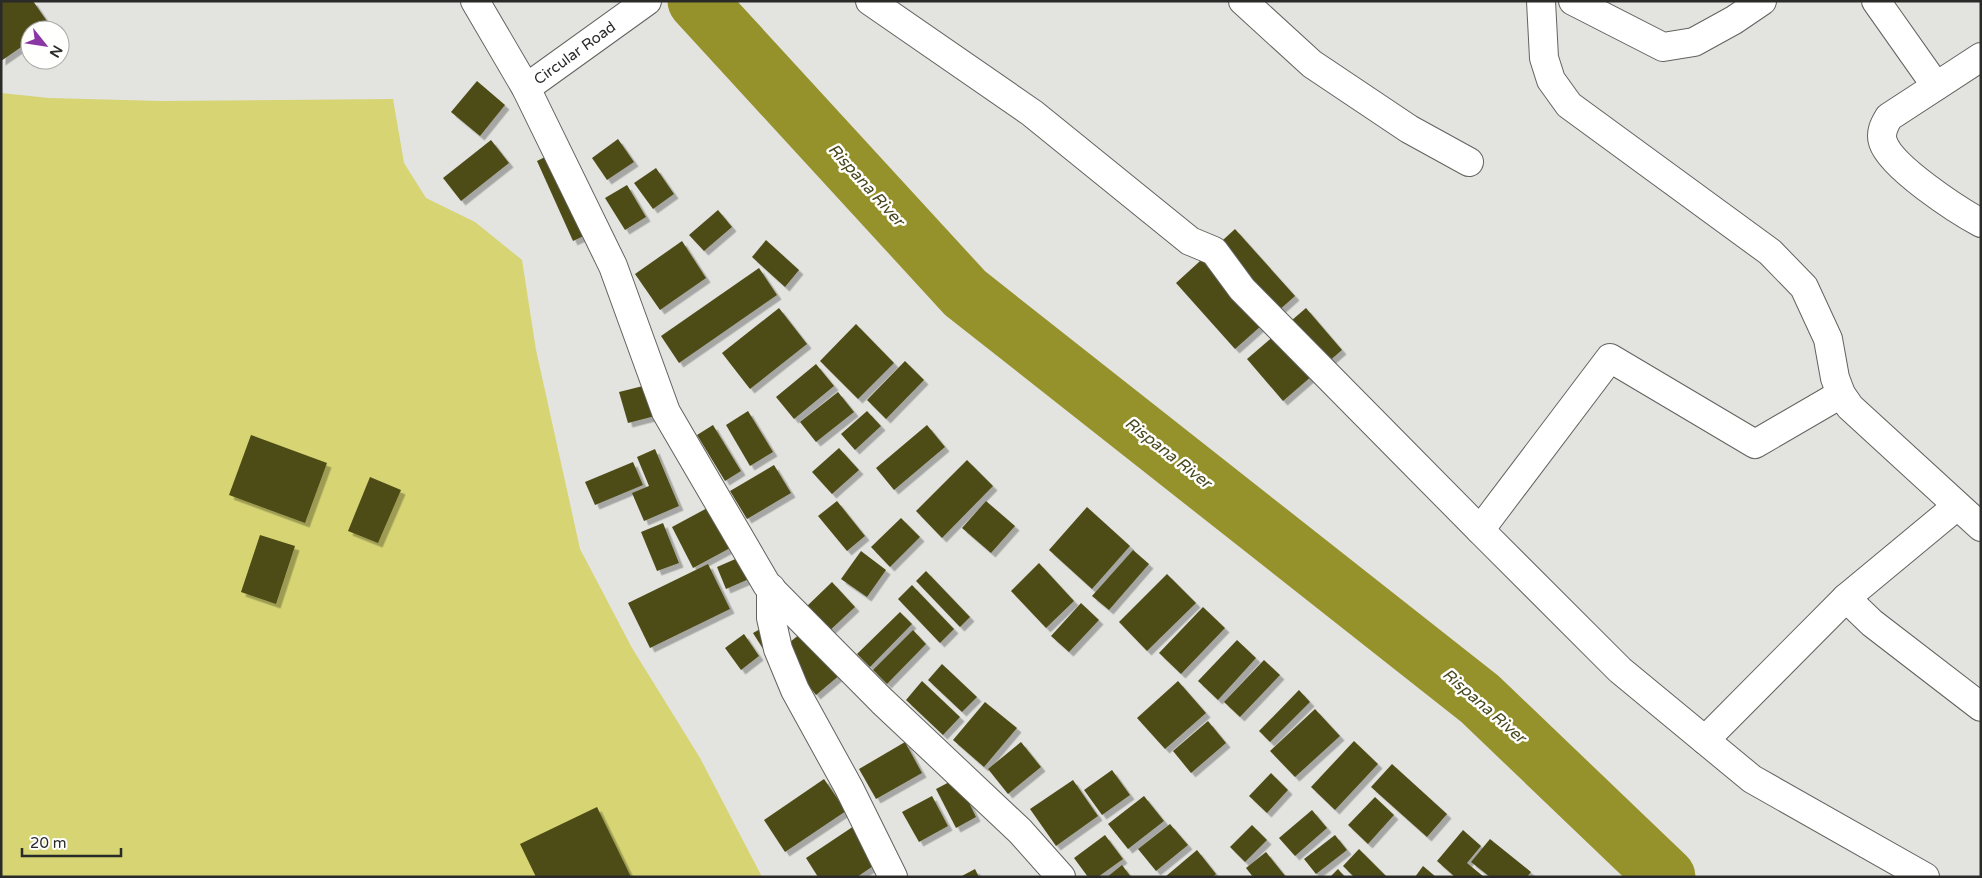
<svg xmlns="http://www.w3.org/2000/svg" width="1982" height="878" viewBox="0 0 1982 878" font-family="'Varela Round',sans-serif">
  <defs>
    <filter id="shadow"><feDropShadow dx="4.5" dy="4.5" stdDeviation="0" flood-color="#0004"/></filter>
  </defs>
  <rect width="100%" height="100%" fill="#e3e3e0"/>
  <polygon fill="#d6d473" points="1,93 49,98 161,101 393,99 404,163 426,198 475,222 522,260 536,350 580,549 632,648 700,758 762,877 1,877"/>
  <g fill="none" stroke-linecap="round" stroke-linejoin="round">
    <polyline stroke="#96922b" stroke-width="59" points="697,1 965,293 1480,699 1666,877"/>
  </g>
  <g fill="#4e4c17" filter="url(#shadow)">
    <polygon points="1,1 33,1 51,27 46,30 30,30 30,41 1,61"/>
    <polygon points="477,81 505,105 480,136 451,112"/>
    <polygon points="618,139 634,162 607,180 592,158"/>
    <polygon points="491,140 509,163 461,201 443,178"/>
    <polygon points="553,153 590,233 573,241 537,161"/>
    <polygon points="656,168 674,194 653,209 634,183"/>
    <polygon points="627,185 646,217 625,230 605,198"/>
    <polygon points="718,210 732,227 704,251 689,235"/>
    <polygon points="1235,229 1295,296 1235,349 1176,283"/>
    <polygon points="766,240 799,270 785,287 752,257"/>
    <polygon points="682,241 706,278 660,310 635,274"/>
    <polygon points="759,268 777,295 679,363 661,336"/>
    <polygon points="779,308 807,344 750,389 722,353"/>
    <polygon points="1306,308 1342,350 1283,401 1247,359"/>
    <polygon points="856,324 894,363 858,399 820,361"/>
    <polygon points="905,361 924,380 886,419 867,400"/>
    <polygon points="816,364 834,386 794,419 776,397"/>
    <polygon points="647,385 655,416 628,423 619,392"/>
    <polygon points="838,392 854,412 816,442 800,422"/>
    <polygon points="748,411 773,452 750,466 726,425"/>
    <polygon points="867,411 881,426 855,450 841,434"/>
    <polygon points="713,425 741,471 725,481 697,435"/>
    <polygon points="927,425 945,447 894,490 876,468"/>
    <polygon points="251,435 327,463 305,523 229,495"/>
    <polygon points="839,448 859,470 832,494 812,472"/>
    <polygon points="655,449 679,506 644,521 632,493 649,486 637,457"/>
    <polygon points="967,460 993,486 942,538 916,511"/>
    <polygon points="633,462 643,485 595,505 585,482"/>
    <polygon points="774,465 791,493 747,519 730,491"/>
    <polygon points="370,477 401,490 378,543 348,531"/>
    <polygon points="837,501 865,536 847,551 818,516"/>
    <polygon points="986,501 1015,526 991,553 962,528"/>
    <polygon points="711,506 732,547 693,568 672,527"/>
    <polygon points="1087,507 1130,546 1092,589 1049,550"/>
    <polygon points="901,518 920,537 890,567 871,547"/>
    <polygon points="663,523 679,563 657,571 641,532"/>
    <polygon points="260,535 295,546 276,604 241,592"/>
    <polygon points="1133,550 1149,564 1109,610 1092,596"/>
    <polygon points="861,551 886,570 867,597 841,579"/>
    <polygon points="740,557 749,579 726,589 717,567"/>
    <polygon points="1039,563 1074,601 1046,628 1011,591"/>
    <polygon points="708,564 730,609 650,648 628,603"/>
    <polygon points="926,571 970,617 960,627 916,581"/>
    <polygon points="1167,574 1196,603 1147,651 1119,622"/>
    <polygon points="832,582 855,607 827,633 805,608"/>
    <polygon points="912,585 954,629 940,643 898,599"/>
    <polygon points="1081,603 1099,620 1069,652 1051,636"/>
    <polygon points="1203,607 1225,628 1181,674 1159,653"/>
    <polygon points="900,612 912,624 870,667 857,654"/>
    <polygon points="762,628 768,657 753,633"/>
    <polygon points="805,630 841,674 816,695 780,650"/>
    <polygon points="913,630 926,644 887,684 873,670"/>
    <polygon points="744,634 759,656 741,670 725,648"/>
    <polygon points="1237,640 1256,658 1218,700 1198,681"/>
    <polygon points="1264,660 1280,675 1240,717 1224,702"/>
    <polygon points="942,664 977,697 962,712 928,680"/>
    <polygon points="922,681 960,717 943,735 906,700"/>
    <polygon points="1178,681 1206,713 1165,749 1137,718"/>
    <polygon points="1299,690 1310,702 1270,742 1259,731"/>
    <polygon points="985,702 1017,728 984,767 953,740"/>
    <polygon points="1315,709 1340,736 1295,777 1270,751"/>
    <polygon points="1208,721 1226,743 1191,773 1173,751"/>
    <polygon points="1354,741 1378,764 1335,810 1311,787"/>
    <polygon points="905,742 922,773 876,799 859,769"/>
    <polygon points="1021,742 1041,767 1008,794 988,769"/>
    <polygon points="1392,764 1447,814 1427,837 1371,787"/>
    <polygon points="1112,770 1130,795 1102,815 1084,790"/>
    <polygon points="1271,773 1288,790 1267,813 1249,796"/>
    <polygon points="957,778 976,817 956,828 936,789"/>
    <polygon points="824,779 846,811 785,852 764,820"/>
    <polygon points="1073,780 1098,816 1056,846 1030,809"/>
    <polygon points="932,796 948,826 919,842 902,812"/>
    <polygon points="1144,796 1164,821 1128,849 1108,824"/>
    <polygon points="1375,797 1394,815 1368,844 1348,825"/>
    <polygon points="597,807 631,877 536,877 520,844"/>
    <polygon points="1312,810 1327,828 1295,856 1279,838"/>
    <polygon points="1170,824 1188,845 1156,871 1138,849"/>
    <polygon points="1252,825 1267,840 1245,862 1230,847"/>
    <polygon points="854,826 879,862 857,877 818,877 806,858"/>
    <polygon points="1463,830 1481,846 1467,863 1484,877 1455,877 1437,861"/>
    <polygon points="1105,835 1123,859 1098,877 1088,877 1074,858"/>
    <polygon points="1335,835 1347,850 1316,874 1304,859"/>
    <polygon points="1490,839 1531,872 1527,877 1490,877 1471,862"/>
    <polygon points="1359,849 1387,877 1354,877 1343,866"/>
    <polygon points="1197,850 1216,874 1213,877 1165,877"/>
    <polygon points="1266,852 1286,877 1253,877 1246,868"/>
    <polygon points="1122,865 1131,877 1107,877"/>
    <polygon points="1423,866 1436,877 1415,877"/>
    <polygon points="975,869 979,877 960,877"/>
    <polygon points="1338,869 1345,877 1330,877"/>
  </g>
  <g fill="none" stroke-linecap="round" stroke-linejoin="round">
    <defs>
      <g id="minor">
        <polyline points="475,1 526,88 613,266 666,412 767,585 882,701 1020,831 1061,877"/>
        <polyline points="870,1 1032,113 1190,241 1214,251 1242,289 1480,530 1610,358 1755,444 1841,394"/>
        <polyline points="1243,1 1312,64 1409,129 1469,162"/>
        <polyline points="1541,1 1544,58 1551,80 1569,105 1770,252 1804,287 1828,339 1835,378 1841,394 1850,407 1981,527"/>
        <polyline points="1573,1 1663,47 1694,42 1734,20 1762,1"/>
        <polyline points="1876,1 1936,86"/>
        <path d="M 1981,57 L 1889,117 C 1884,125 1880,133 1883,142 C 1891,167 1957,210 1981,223"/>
        <path id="s1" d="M 526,88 L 647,1"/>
        <polyline points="1480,530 1620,670 1752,779 1925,877"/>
        <polyline points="771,588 771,618 778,649 795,690 849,788 893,877"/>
        <polyline points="1846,598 1872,623 1981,707"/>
        <polyline points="1705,740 1846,598 1957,506"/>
      </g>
    </defs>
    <use href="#minor" stroke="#62625f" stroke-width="30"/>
    <use href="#minor" stroke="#fff" stroke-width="28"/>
  </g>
  <g text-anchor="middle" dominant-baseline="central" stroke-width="5" stroke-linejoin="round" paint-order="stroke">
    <g font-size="15" fill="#2a2a29" stroke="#fffffe">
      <text stroke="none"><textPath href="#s1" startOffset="60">Circular Road</textPath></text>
    </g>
    <g font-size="16" font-style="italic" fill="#48471e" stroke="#fffffe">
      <text transform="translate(866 185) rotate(48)">Rispana River</text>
      <text transform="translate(1168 453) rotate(38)">Rispana River</text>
      <text transform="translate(1484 706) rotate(41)">Rispana River</text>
    </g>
  </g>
  <rect width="1982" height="878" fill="none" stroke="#2a2a29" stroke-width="5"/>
  <g transform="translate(45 45) rotate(120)"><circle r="24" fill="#fffffe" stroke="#aaaaa9"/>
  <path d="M0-4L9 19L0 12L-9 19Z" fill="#8a36a4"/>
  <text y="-8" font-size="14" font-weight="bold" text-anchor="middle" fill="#2a2a29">N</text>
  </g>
  <path d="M22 848v8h99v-8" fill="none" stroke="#2a2a29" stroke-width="2.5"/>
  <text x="30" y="848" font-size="15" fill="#2a2a29" stroke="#fffffe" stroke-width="4" paint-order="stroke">20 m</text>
</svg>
